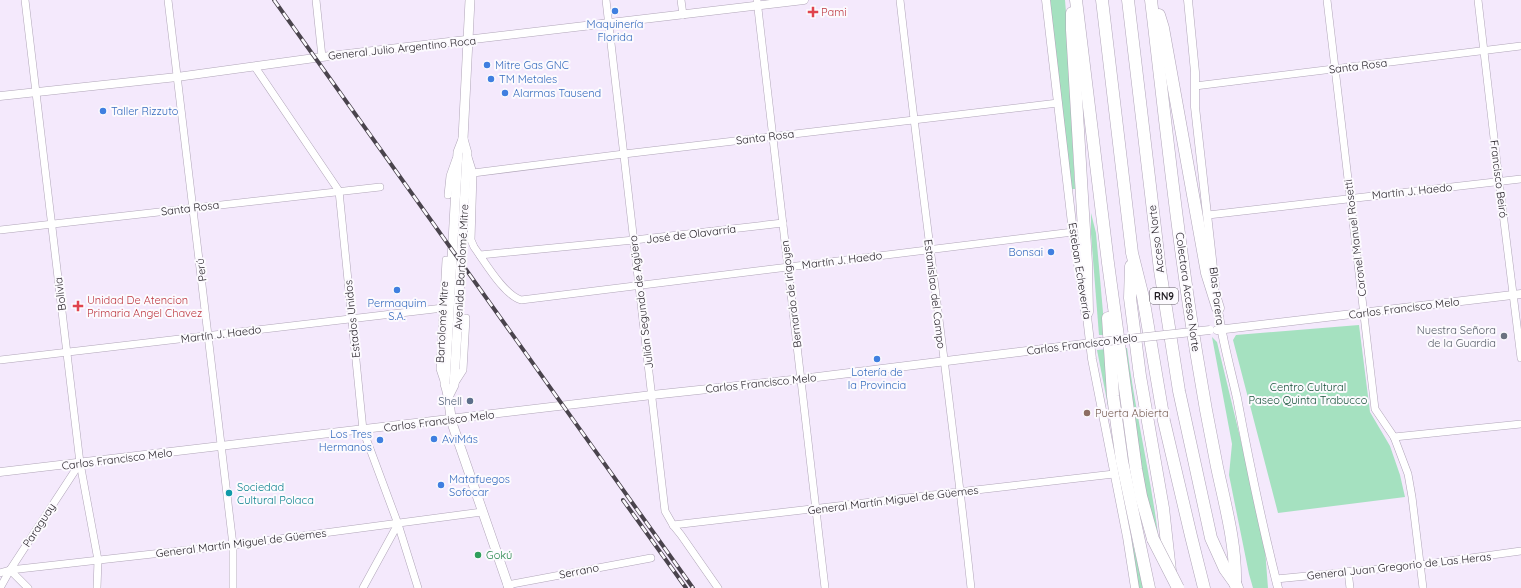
<svg xmlns="http://www.w3.org/2000/svg" width="1521" height="588" viewBox="0 0 1521 588" font-family="Quicksand,sans-serif">
  <rect width="100%" height="100%" fill="#f4e9fc"/>
  <g fill="#a5e1c0">
    <polygon points="1050,0 1065,0 1067,25 1075,189 1071,189"/>
    <polygon points="1091,213 1096,233 1105,335 1099,335 1091,234"/>
    <polygon points="1359,325 1370,412 1390,446 1400,475 1405,497 1278,513 1233,340 1236,335"/>
    <polygon points="1212,337 1217,342 1264,536 1268,588 1253,588 1249,574 1229,475 1232,444"/>
    <path d="M 1125,348 L 1127,348 C 1135,410 1150,472 1158,534 L 1145,492 Z"/>
    <polygon points="1107,349 1111,421 1097,350"/>
    <polygon points="1130,533 1144,588 1137,588"/>
  </g>
  <g fill="none" stroke-linecap="round" stroke-linejoin="round">
    <defs>
      <g id="minor">
        <polyline points="25,0 80,463 98,560 97,588"/>
        <polyline points="168,0 233,545 233,588"/>
        <polyline points="316,0 322,57"/>
        <polyline points="606,0 665,511 673,525 681,535 718,588"/>
        <polyline points="681,0 683,15"/>
        <polyline points="757,0 825,588"/>
        <path d="M 900,0 C 922,196 950,392 971,588"/>
        <polyline points="1327,0 1375,409 1394,437 1408,474 1412,497 1423,588"/>
        <polyline points="1478,0 1499,181 1521,358"/>
        <polyline points="255,67 339,191 363,430 398,524 418,588"/>
        <polyline points="1195,86 1521,46"/>
        <path d="M 468,157 L 473,173 L 471,240 L 474,247 C 485,262 504,295 521,300 L 1073,232"/>
        <polyline points="473,173 624,154 1058,103"/>
        <polyline points="448,195 450,176 456,159"/>
        <polyline points="1208,215 1521,179"/>
        <polyline points="0,230 380,187"/>
        <polyline points="480,255 634,240 783,223"/>
        <polyline points="0,360 443,308"/>
        <polyline points="444,381 440,369 446,260"/>
        <polyline points="454,384 463,370 466,318"/>
        <polyline points="1394,437 1521,424"/>
        <polyline points="673,525 1114,474"/>
        <polyline points="10,570 28,588"/>
        <polyline points="1348,571 1350,588"/>
        <polyline points="0,573 10,570 233,545 482,512"/>
        <polyline points="1276,579 1420,565 1521,551"/>
        <polyline points="507,585 651,558"/>
        <polyline points="0,588 10,570 80,463"/>
        <polyline points="363,588 398,524"/>
      </g>
      <g id="tertiary">
        <polyline points="1046,0 1073,232 1082,289"/>
        <polyline points="1188,0 1195,72 1195,107 1215,286"/>
        <polyline points="0,96 177,77 322,57 804,0"/>
        <path d="M 1217,303 C 1221,335 1230,367 1237,398 C 1249,462 1262,525 1278,588"/>
        <polyline points="1086,308 1092,359 1127,537 1135,588"/>
        <polyline points="1217,330 1521,294"/>
        <polyline points="0,472 652,395 801,379 1100,342"/>
      </g>
      <g id="secondary">
        <path d="M 470,0 L 463,139 L 458,152 L 445,384 C 450,398 449,412 453,426 L 509,588"/>
        <polyline points="449,395 454,385 467,153 463,139"/>
      </g>
      <g id="motorway">
        <polyline points="1076,0 1108,263 1136,469 1141,496 1153,539"/>
        <polyline points="1102,0 1132,253 1143,297 1164,421 1191,536 1204,588"/>
        <polyline points="1128,0 1160,270 1179,391 1211,538 1225,569 1235,583 1237,588"/>
        <path d="M 1151,0 C 1165,117 1177,234 1196,351 C 1202,389 1209,428 1217,467 C 1225,505 1236,543 1235,583"/>
        <polyline points="1072,13 1072,30 1086,263 1087,312"/>
        <polyline points="1159,15 1163,28 1207,273 1218,308"/>
        <polyline points="1131,266 1130,298 1140,376 1163,508 1170,571"/>
        <polyline points="1108,318 1113,396 1122,461 1149,588"/>
      </g>
    </defs>
    <use href="#minor" stroke="#b0a5b8" stroke-width="8"/>
    <use href="#tertiary" stroke="#b0a5b8" stroke-width="9"/>
    <use href="#secondary" stroke="#b0a5b8" stroke-width="10"/>
    <use href="#motorway" stroke="#b0a5b8" stroke-width="13"/>
    <use href="#minor" stroke="#fff" stroke-width="7"/>
    <use href="#tertiary" stroke="#fff" stroke-width="8"/>
    <use href="#secondary" stroke="#fff" stroke-width="9"/>
    <use href="#motorway" stroke="#fff" stroke-width="12"/>
    <defs>
      <g id="rail">
        <polyline points="274,0 693,588"/>
        <polyline points="623,500 686,588"/>
      </g>
    </defs>
    <use href="#rail" stroke="#4a444d" stroke-width="4"/>
    <use href="#rail" stroke="#fcfafe" stroke-width="2.5" stroke-dasharray="8" stroke-linecap="butt"/>
    <defs>
      <polyline id="tertiary-bridge" points="1100,342 1210,330"/>
      <polyline id="motorway-bridge" points="1153,539 1178,588"/>
    </defs>
    <use href="#tertiary-bridge" stroke="#b0a5b8" stroke-width="9" stroke-linecap="butt"/>
    <use href="#motorway-bridge" stroke="#b0a5b8" stroke-width="13" stroke-linecap="butt"/>
    <use href="#tertiary-bridge" stroke="#fff" stroke-width="8"/>
    <use href="#motorway-bridge" stroke="#fff" stroke-width="12"/>
  </g>
  <g fill="#3f7fe0" stroke="#fcfafe" stroke-width="1.5">
    <circle cx="615" cy="11" r="4"/>
    <circle cx="487" cy="65" r="4"/>
    <circle cx="491" cy="79" r="4"/>
    <circle cx="505" cy="93" r="4"/>
    <circle cx="103" cy="111" r="4"/>
    <circle cx="1051" cy="252" r="4"/>
    <circle cx="397" cy="290" r="4"/>
    <circle cx="877" cy="359" r="4"/>
    <circle cx="434" cy="439" r="4"/>
    <circle cx="380" cy="440" r="4"/>
    <circle cx="441" cy="485" r="4"/>
  </g>
  <g fill="#e0444e" stroke="#fcfafe" stroke-width="1.5">
    <path d="M811 6h4v4h4v4h-4v4h-4v-4h-4v-4h4z"/>
    <path d="M76 300h4v4h4v4h-4v4h-4v-4h-4v-4h4z"/>
  </g>
  <circle fill="#6b7280" stroke="#fcfafe" stroke-width="1.5" cx="1504" cy="336" r="4"/>
  <circle fill="#5c6f8a" stroke="#fcfafe" stroke-width="1.5" cx="470" cy="401" r="4"/>
  <circle fill="#8d6e63" stroke="#fcfafe" stroke-width="1.5" cx="1087" cy="413" r="4"/>
  <circle fill="#0f9aa8" stroke="#fcfafe" stroke-width="1.5" cx="229" cy="493" r="4"/>
  <circle fill="#2e9e5b" stroke="#fcfafe" stroke-width="1.5" cx="478" cy="555" r="4"/>
  <g text-anchor="middle" dominant-baseline="central" stroke-width="4" stroke-linejoin="round" paint-order="stroke">
    <rect fill="#fcfafe" stroke="#635f65" stroke-width="1" x="1150" y="288" width="28" height="16" rx="3"/>
    <g font-size="10" font-weight="bold" fill="#211c23">
      <text x="1164" y="296">RN9</text>
    </g>
    <g font-size="11" fill="#be3a42" stroke="#fcfafe" text-anchor="start">
      <text x="821" y="12">Pami</text>
      <text x="87" y="300">Unidad De Atencion<tspan x="87" dy="13">Primaria Angel Chavez</tspan></text>
    </g>
    <g font-size="11" fill="#366cbe" stroke="#fcfafe" text-anchor="start">
      <text x="615" y="24" text-anchor="middle">Maquinería<tspan x="615" dy="13">Florida</tspan></text>
      <text x="495" y="65">Mitre Gas GNC</text>
      <text x="499" y="79">TM Metales</text>
      <text x="513" y="93">Alarmas Tausend</text>
      <text x="111" y="111">Taller Rizzuto</text>
      <text x="1043" y="252" text-anchor="end">Bonsai</text>
      <text x="397" y="303" text-anchor="middle">Permaquim<tspan x="397" dy="13">S.A.</tspan></text>
      <text x="877" y="372" text-anchor="middle">Lotería de<tspan x="877" dy="13">la Provincia</tspan></text>
      <text x="372" y="434" text-anchor="end">Los Tres<tspan x="372" dy="13">Hermanos</tspan></text>
      <text x="442" y="439">AviMás</text>
      <text x="449" y="479">Matafuegos<tspan x="449" dy="13">Sofocar</tspan></text>
    </g>
    <g font-size="11" fill="#211c23" stroke="#fcfafe">
      <text transform="translate(402 48) rotate(-6)">General Julio Argentino Roca</text>
      <text transform="translate(1358 66) rotate(-7)">Santa Rosa</text>
      <text transform="translate(765 137) rotate(-7)">Santa Rosa</text>
      <text transform="translate(1499 179) rotate(83)">Francisco Beiró</text>
      <text transform="translate(1412 191) rotate(-6)">Martín J. Haedo</text>
      <text transform="translate(190 208) rotate(-7)">Santa Rosa</text>
      <text transform="translate(691 234) rotate(-7)">José de Olavarría</text>
      <text transform="translate(1355 238) rotate(-97)">Coronel Manuel Rosetti</text>
      <text transform="translate(1156 239) rotate(-97)">Acceso Norte</text>
      <text transform="translate(842 260) rotate(-7)">Martín J. Haedo</text>
      <text transform="translate(461 267) rotate(-87)">Avenida Bartolomé Mitre</text>
      <text transform="translate(201 270) rotate(-97)">Perú</text>
      <text transform="translate(1080 271) rotate(81)">Esteban Echeverría</text>
      <text transform="translate(1188 292) rotate(82)">Colectora Acceso Norte</text>
      <text transform="translate(60 294) rotate(-97)">Bolivia</text>
      <text transform="translate(791 294) rotate(-97)">Bernardo de Irigoyen</text>
      <text transform="translate(935 294) rotate(83)">Estanislao del Campo</text>
      <text transform="translate(1217 296) rotate(83)">Blas Parera</text>
      <text transform="translate(641 302) rotate(-97)">Julián Segundo de Agüero</text>
      <text transform="translate(1404 308) rotate(-7)">Carlos Francisco Melo</text>
      <text transform="translate(352 319) rotate(-96)">Estados Unidos</text>
      <text transform="translate(442 322) rotate(-87)">Bartolomé Mitre</text>
      <text transform="translate(221 334) rotate(-7)">Martín J. Haedo</text>
      <text transform="translate(1082 344) rotate(-7)">Carlos Francisco Melo</text>
      <text transform="translate(761 383) rotate(-6)">Carlos Francisco Melo</text>
      <text transform="translate(439 421) rotate(-7)">Carlos Francisco Melo</text>
      <text transform="translate(117 459) rotate(-7)">Carlos Francisco Melo</text>
      <text transform="translate(893 500) rotate(-7)">General Martín Miguel de Güemes</text>
      <text transform="translate(39 525) rotate(-57)">Paraguay</text>
      <text transform="translate(241 543) rotate(-7)">General Martín Miguel de Güemes</text>
      <text transform="translate(1399 566) rotate(-6)">General Juan Gregorio de Las Heras</text>
      <text transform="translate(579 571) rotate(-11)">Serrano</text>
    </g>
    <g font-size="11" fill="#5b616d" stroke="#fcfafe" text-anchor="end">
      <text x="1496" y="330">Nuestra Señora<tspan x="1496" dy="13">de la Guardia</tspan></text>
    </g>
    <g font-size="11" fill="#165138" stroke="#fcfafe">
      <text x="1308" y="387">Centro Cultural<tspan x="1308" dy="13">Paseo Quinta Trabucco</tspan></text>
    </g>
    <g font-size="11" fill="#4e5e75" stroke="#fcfafe" text-anchor="end">
      <text x="462" y="401">Shell</text>
    </g>
    <g font-size="11" fill="#785e54" stroke="#fcfafe" text-anchor="start">
      <text x="1095" y="413">Puerta Abierta</text>
    </g>
    <g font-size="11" fill="#0d838f" stroke="#fcfafe" text-anchor="start">
      <text x="237" y="487">Sociedad<tspan x="237" dy="13">Cultural Polaca</tspan></text>
    </g>
    <g font-size="11" fill="#27864d" stroke="#fcfafe" text-anchor="start">
      <text x="486" y="555">Gokú</text>
    </g>
  </g>
</svg>
